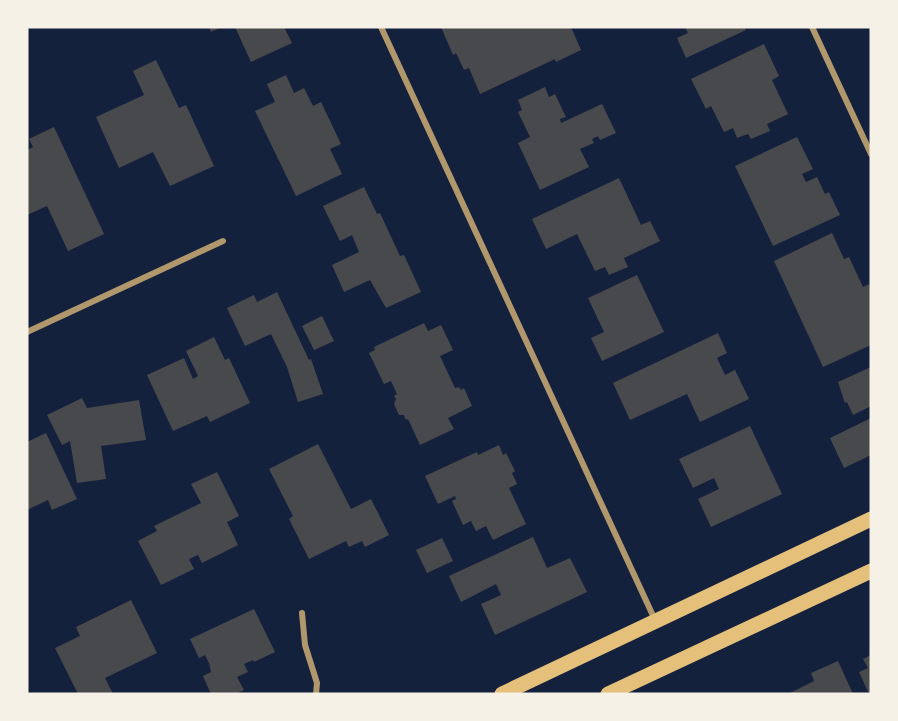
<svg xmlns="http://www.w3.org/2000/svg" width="898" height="721" viewBox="0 0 898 721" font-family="'Noto Sans',sans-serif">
  <rect width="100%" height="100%" fill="#14213d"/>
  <g fill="#48494c">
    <polygon points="209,27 222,27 211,32"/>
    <polygon points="235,27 284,27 292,43 251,62"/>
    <polygon points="441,27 571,27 581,50 556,62 555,59 480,94 469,68 464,70 456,53 453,55"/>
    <polygon points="685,27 744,27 746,30 686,58 677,38 688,33"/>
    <polygon points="764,44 779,76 772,80 788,114 767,124 770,131 751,139 748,134 737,138 733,128 724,132 711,106 706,109 691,79"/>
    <polygon points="156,60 179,108 186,105 214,166 170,186 153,152 119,168 96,117 144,95 133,71"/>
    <polygon points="286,75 294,93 304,88 313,106 321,102 341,144 330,149 342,174 296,196 255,111 275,102 267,84"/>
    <polygon points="545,87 549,97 555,94 566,117 560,119 561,123 602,104 616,133 600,140 598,136 592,139 594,143 580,149 589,167 540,190 518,143 530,137 518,112 522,110 518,100"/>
    <polygon points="54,127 104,234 68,251 47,206 27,215 27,150 33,147 29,139"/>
    <polygon points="797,137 813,169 802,174 806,182 817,177 825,194 829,192 840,215 773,246 735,166"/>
    <polygon points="619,178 641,225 650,221 660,241 624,258 628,267 609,275 605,267 595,271 577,234 546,249 532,219"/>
    <polygon points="364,187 377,214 380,213 400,256 404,255 421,292 386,308 370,280 344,292 332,265 359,252 352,235 340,241 323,206"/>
    <polygon points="832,233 844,259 849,257 863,287 869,284 871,288 871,345 823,367 774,261"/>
    <polygon points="637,275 664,332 602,361 591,338 604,332 588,298"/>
    <polygon points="277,292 309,360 311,359 323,394 298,402 287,367 271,334 245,346 227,308 254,295 257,302"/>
    <polygon points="322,316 334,341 314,350 302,326"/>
    <polygon points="424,323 428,331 441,325 453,350 440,356 455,388 459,387 461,390 464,388 472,406 448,418 454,429 420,445 408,419 406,420 404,415 399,415 394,404 396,399 394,396 397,394 391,381 384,384 369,353 375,350 374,347"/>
    <polygon points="718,333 727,353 717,358 725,375 735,370 749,399 700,422 687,394 630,420 613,383"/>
    <polygon points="214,337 225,360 229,358 250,403 210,422 207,416 173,431 147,375 184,358 193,379 198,376 186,351"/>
    <polygon points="871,367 871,406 853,415 847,402 845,403 838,382"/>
    <polygon points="82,398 87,408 139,400 146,440 101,446 106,479 77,483 70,441 62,445 47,415"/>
    <polygon points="871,418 871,455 844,468 830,438"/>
    <polygon points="750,426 782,494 711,527 698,499 719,489 714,478 693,488 679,459"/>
    <polygon points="46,433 77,499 52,510 48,500 27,510 27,442"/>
    <polygon points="318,444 351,509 371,499 389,535 365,547 362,541 349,547 346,541 309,559 289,519 293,516 269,469"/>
    <polygon points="499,445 503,455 506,453 515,471 512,473 517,484 509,488 526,524 493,540 486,526 476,531 471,521 463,525 452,501 456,499 455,496 438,504 425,476 477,452 478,455"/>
    <polygon points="217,472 239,516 227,522 238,545 202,563 198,555 189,559 194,569 161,585 138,541 157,531 154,526 201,503 191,484"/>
    <polygon points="533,537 547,568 570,558 587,592 495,635 481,604 501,595 496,584 461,602 449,576"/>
    <polygon points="442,538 453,561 427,573 416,550"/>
    <polygon points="131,600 157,653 105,678 113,694 78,694 55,648 80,636 76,627"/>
    <polygon points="254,609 275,652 254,662 253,660 244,664 248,672 237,677 244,690 236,694 211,694 203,676 211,672 209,663 205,655 199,658 190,639"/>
    <polygon points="871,655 871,694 869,694 859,672 868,668 863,659"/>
    <polygon points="838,661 853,694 788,694 814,681 811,673"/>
  </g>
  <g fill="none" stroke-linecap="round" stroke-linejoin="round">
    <g stroke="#b1986c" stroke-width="6">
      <polyline points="381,27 655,620"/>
      <polyline points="812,27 871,154"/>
      <polyline points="27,332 223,241"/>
      <polyline points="302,613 305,645 317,683 316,694"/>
    </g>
    <g stroke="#e5c07b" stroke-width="15">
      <polyline points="502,694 871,519"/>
      <polyline points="608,694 871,571"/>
    </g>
  </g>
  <rect width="898" height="721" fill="none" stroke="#f6f1e7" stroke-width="57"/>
</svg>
